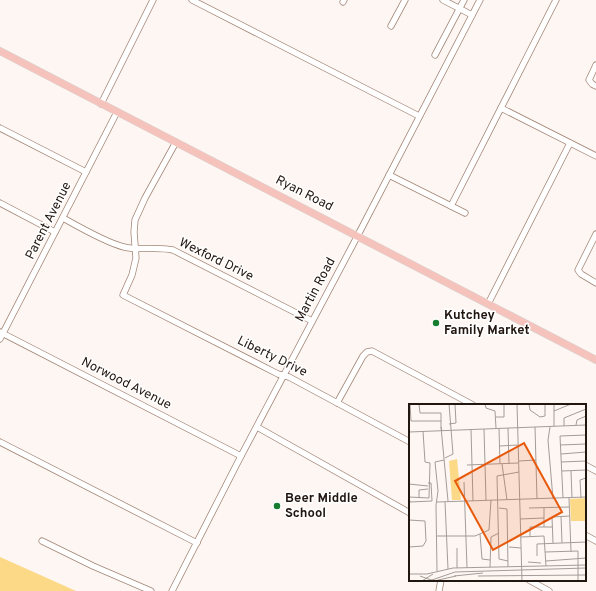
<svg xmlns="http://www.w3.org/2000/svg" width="596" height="591" viewBox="0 0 596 591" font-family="Overpass,sans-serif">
  <rect width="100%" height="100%" fill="#fdf6f2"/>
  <polygon fill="#fbd987" points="0,557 76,591 0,591"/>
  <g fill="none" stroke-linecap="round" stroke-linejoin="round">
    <defs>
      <g id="minor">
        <polyline points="192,0 419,116"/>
        <polyline points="443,0 472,15"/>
        <polyline points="343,2 344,0"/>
        <polyline points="391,26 405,0"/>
        <polyline points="435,55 464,0"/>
        <polyline points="596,65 589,80 592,84 596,86"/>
        <polyline points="101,104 153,0"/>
        <polyline points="501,108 596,156"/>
        <polyline points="0,128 86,172"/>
        <polyline points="176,142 145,198 135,220 134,232 136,258 132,275 123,295 278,374 289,377 410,442"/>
        <polyline points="389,175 465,213"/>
        <polyline points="0,203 55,232"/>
        <polyline points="451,206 556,0"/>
        <path d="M 63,218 C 79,227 107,243 124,247 C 140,251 157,246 173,250 L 312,321"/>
        <polyline points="596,234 578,270 581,274 596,283"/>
        <polyline points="488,304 570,143"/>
        <polyline points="0,332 241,456"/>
        <polyline points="0,339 117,112"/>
        <polyline points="337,403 363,356 367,352 372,351 473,405"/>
        <polyline points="257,427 410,513"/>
        <polyline points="0,442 197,543"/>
        <polyline points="585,465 596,471"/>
        <polyline points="585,535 596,541"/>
        <polyline points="42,541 93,566 151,591"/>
        <polyline points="529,580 549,591"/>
        <polyline points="172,591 241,456 358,235 480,0"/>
        <polyline points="439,591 441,580"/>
      </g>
      <polyline id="major" points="0,51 596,360"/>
    </defs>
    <use href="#minor" stroke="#a38475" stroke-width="7"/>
    <use href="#major" stroke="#d7d5d4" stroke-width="8"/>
    <use href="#minor" stroke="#fff" stroke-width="5.5"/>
    <use href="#major" stroke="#f5c3bc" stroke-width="7"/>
  </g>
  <g fill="#157c30" stroke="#fff" stroke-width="1.5">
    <circle cx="436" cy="323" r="4"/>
    <circle cx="277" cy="506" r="4"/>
  </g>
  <g text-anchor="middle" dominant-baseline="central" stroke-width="3" stroke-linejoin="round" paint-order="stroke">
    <g font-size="13" fill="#221610" stroke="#fff">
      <text transform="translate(304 194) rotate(27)">Ryan Road</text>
      <text transform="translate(49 221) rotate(-63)">Parent Avenue</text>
      <text transform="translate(216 260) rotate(26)">Wexford Drive</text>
      <text transform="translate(316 290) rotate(-62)">Martin Road</text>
      <text transform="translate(272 357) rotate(26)">Liberty Drive</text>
      <text transform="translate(126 384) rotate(27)">Norwood Avenue</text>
    </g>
    <g font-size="13" font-weight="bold" fill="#221610" stroke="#fff" text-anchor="start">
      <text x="444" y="316">Kutchey<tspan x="444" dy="15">Family Market</tspan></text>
      <text x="285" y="499">Beer Middle<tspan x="285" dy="15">School</tspan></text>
    </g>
  </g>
  <g transform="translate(409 404)">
    <rect width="177" height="177" fill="#fdf6f2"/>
    <path d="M 48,55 L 52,96 L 43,96 L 40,57 ZM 177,94 L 177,117 L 162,117 L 161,95 Z" fill="#fbd987"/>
    <path fill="none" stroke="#a59c98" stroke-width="1" d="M 1,0 L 2,17 L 32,17M 10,0 L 11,9 L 32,9 L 32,23M 76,0 L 77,4 L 86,7 L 87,24M 108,0 L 113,177M 120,0 L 121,6 L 131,13M 145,0 L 145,22M 145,7 L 162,0M 87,13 L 95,13 L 95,0M 131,13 L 136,12 L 136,0M 40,20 L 47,19 L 46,0M 167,21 L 168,16 L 177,12M 155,22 L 155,14 L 177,5M 126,23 L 128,95M 141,23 L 139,36 L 144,95M 90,24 L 91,60M 99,24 L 100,60M 62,25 L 64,97M 75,25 L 77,96M 14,27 L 16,58M 33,27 L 32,23 L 39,97M 0,28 L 177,21M 151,41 L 177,40M 91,42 L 109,41M 152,50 L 177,48M 36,54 L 44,50 L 40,0M 110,57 L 127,56M 152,58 L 177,57M 93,60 L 98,96M 58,61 L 109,59M 153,67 L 177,66M 162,67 L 163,94M 55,78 L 58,164M 0,80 L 19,82M 0,93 L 20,94 L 21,59 L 16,58M 0,94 L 1,98 L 23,97 L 22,79 L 19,79M 10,94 L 10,86 L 19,85M 154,94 L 151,32 L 177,31M 160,94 L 162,148M 172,94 L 171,76 L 177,74M 28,98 L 177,93M 36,98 L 39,165M 90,104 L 98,105 L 99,163M 120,104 L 160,103M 135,104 L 135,123M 152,112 L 153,139M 111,115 L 135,114M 0,116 L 16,117 L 17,137 L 14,142 L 0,143M 80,126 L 82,96M 71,130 L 73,155 L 81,156M 28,132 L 66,132 L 80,126M 121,132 L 121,123 L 144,123M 112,133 L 135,132 L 137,162M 144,139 L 143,113 L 161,112M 100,143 L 112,144M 48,144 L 48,164M 136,148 L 169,147 L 169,177M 128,152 L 128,140 L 177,138M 99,157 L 90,155 L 88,72 L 110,68M 137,157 L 177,154M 119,158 L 132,159M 81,163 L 82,133 L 90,129M 28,167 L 27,101 L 29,87 L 26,58 L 35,56M 0,170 L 18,170 L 44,164 L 177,161M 11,172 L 25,177 L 47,172M 45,172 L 74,169M 69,172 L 177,171M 13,177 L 24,170M 20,177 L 46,168 L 177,164"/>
    <path fill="#e8590c" fill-opacity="0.15" stroke="#e8590c" stroke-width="2" d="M 115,39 L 153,108 L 84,146 L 46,77 Z"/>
    <rect width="177" height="177" fill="none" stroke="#221610" stroke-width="2"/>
  </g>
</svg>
